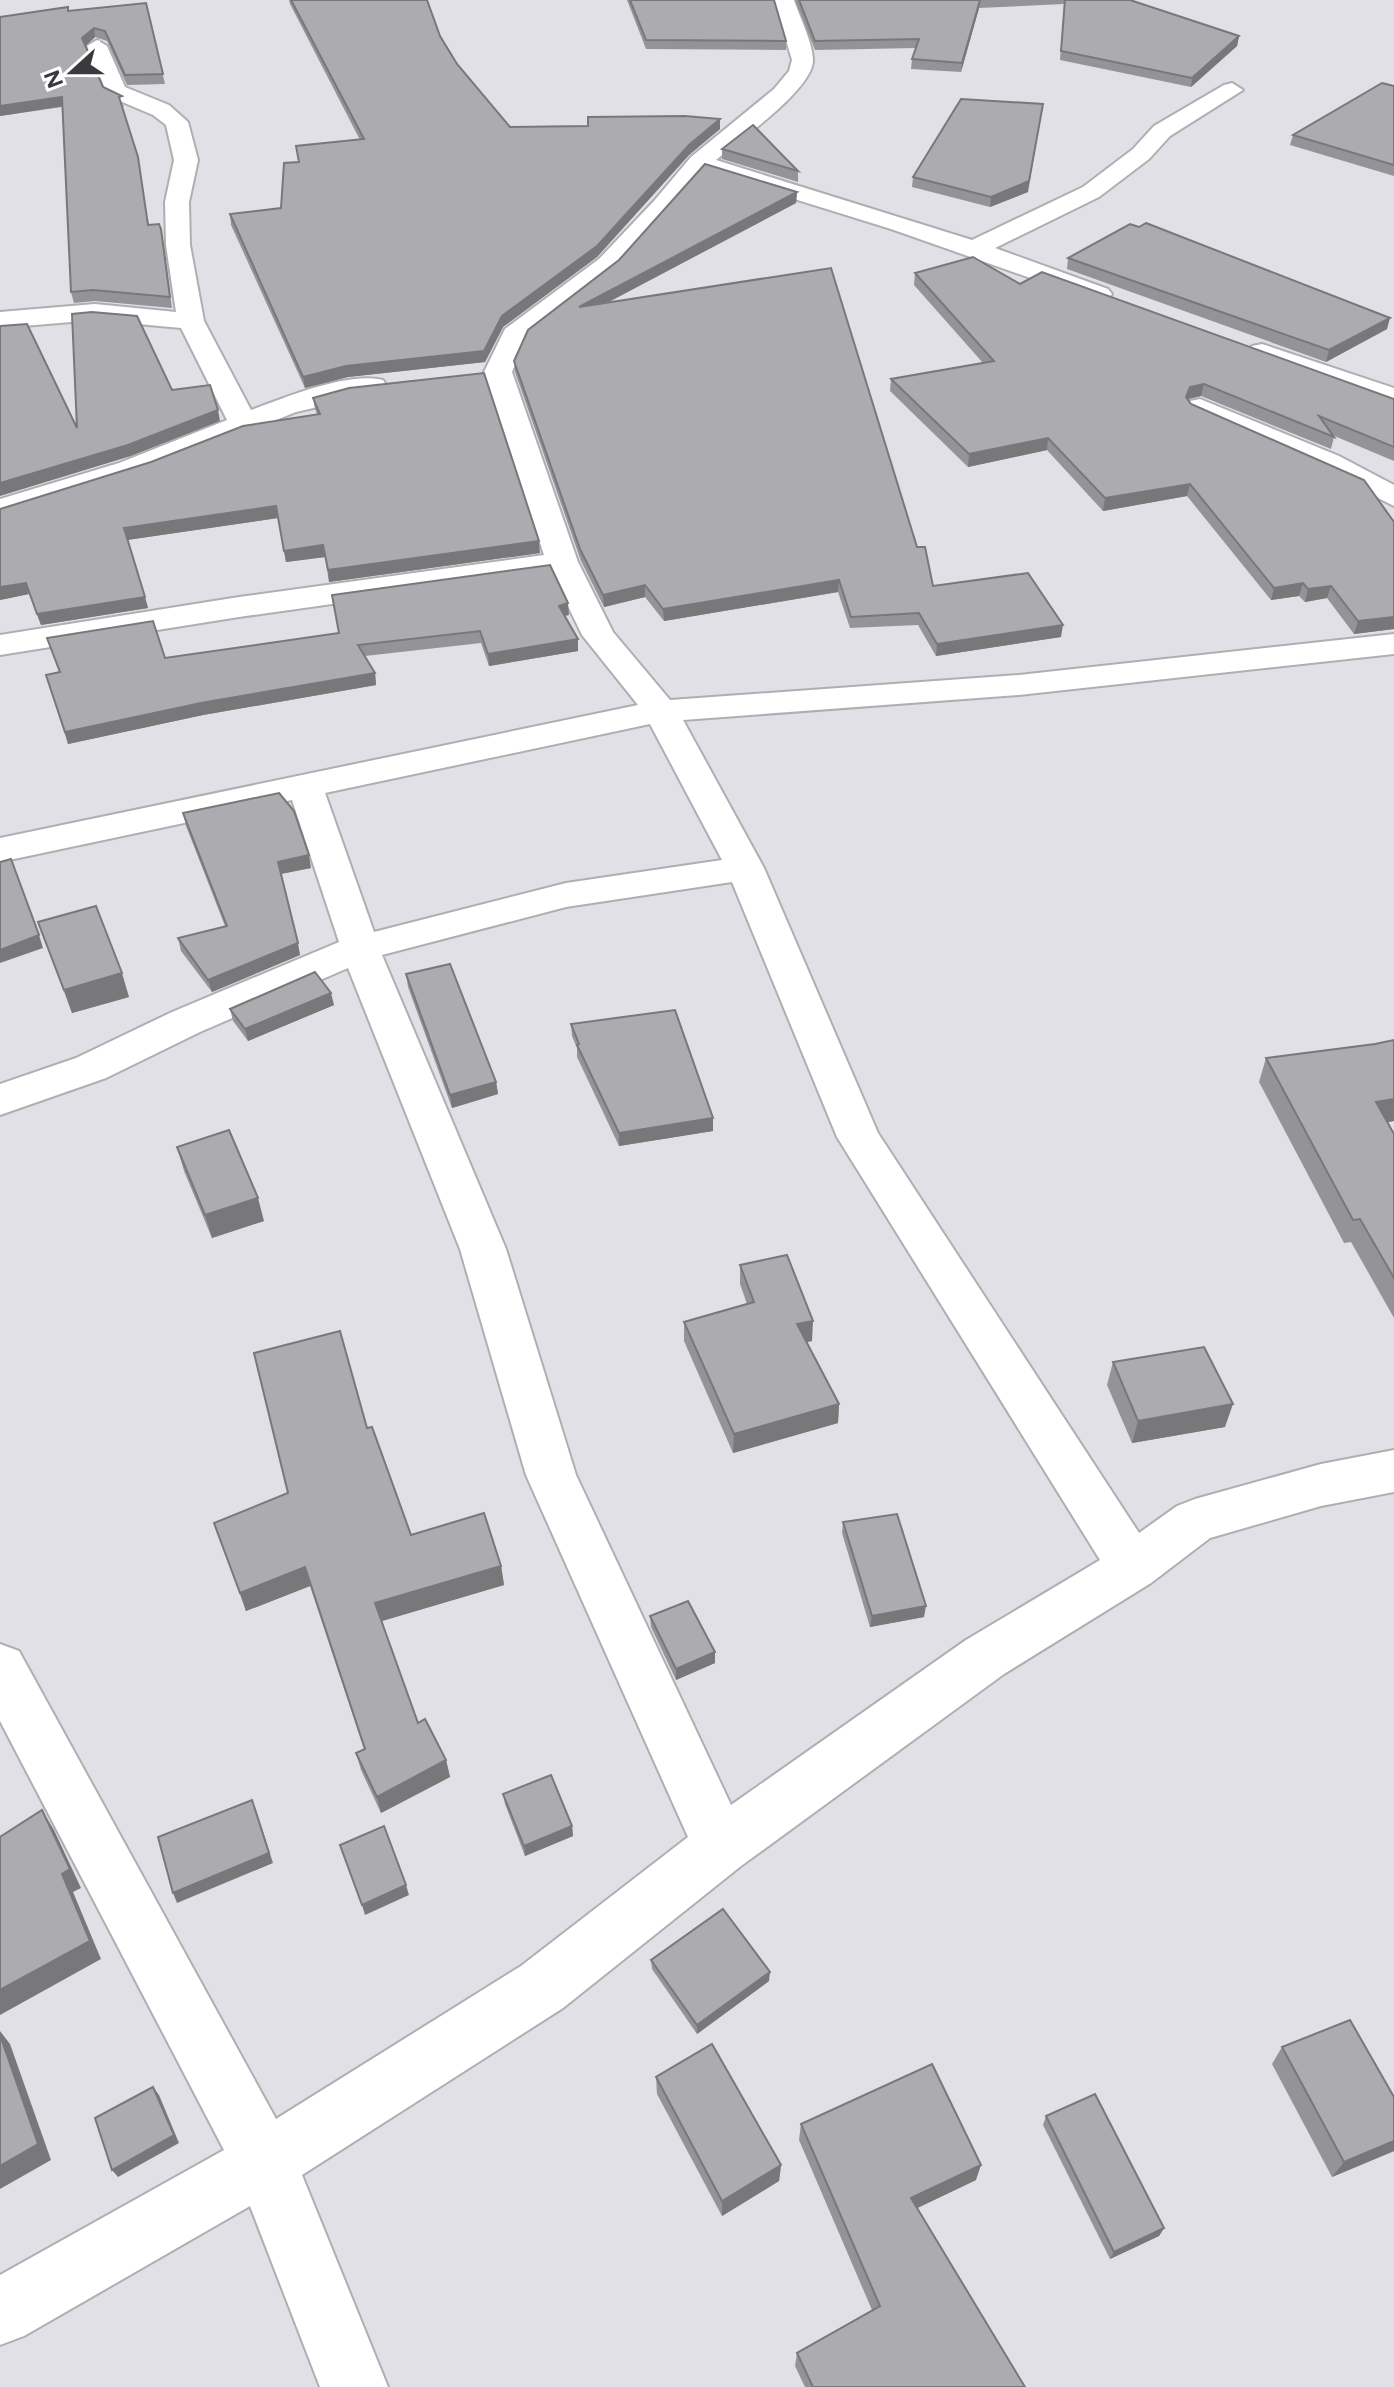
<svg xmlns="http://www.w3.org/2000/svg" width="1394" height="2387" viewBox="0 0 1394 2387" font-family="Figtree,sans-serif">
  <rect width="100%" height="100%" fill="#e1e0e6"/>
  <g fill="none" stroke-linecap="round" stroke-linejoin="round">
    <defs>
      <g id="street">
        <path d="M 774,0 L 794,0 C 800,18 812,41 813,59 C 815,88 738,141 716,160 L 972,240 L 1083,187 L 1133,149 L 1154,126 L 1224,85 L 1232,83 L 1243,90 L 1170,136 L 1149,159 L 1099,197 L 995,248 L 1108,289 L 1112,294 L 1108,299 L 1090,299 L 891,229 L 704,171 L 617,269 L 526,339 L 512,372 L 578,562 L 613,632 L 670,700 L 1019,675 L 1394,634 L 1394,654 L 1019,695 L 683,720 L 764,868 L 878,1133 L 1139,1533 L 1177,1506 L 1195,1499 L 1321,1464 L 1394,1450 L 1394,1492 L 1321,1506 L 1210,1538 L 1151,1583 L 1004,1674 L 741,1866 L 563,2008 L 302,2175 L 388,2387 L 320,2387 L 250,2206 L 24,2336 L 0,2345 L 0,2275 L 224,2150 L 0,1721 L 0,1644 L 19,1651 L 276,2119 L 521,1966 L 688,1837 L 526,1475 L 460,1249 L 348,968 L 200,1032 L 106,1078 L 0,1115 L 0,1084 L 76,1058 L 172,1012 L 339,942 L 292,800 L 0,862 L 0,838 L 638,705 L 582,635 L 552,573 L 239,617 L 0,655 L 0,635 L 239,597 L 544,555 L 484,372 L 505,329 L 599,259 L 654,201 L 691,157 L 774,89 L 789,71 L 792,60 ZM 650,724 L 722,860 L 566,883 L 374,932 L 325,793 ZM 732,882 L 837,1137 L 1100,1560 L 966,1640 L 731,1805 L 576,1475 L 506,1249 L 382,955 L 566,907 Z"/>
        <path d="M 97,40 L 107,46 L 125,87 L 169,105 L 188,122 L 198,160 L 189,202 L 190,245 L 204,321 L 251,410 C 284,398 348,371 383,380 L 387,386 L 383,392 L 296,412 L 139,476 L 0,518 L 0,499 L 119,463 L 227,420 L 181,328 L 95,320 L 0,328 L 0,312 L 95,304 L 176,312 L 166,245 L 165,202 L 174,160 L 166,125 L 153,115 L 108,96 L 87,46 Z"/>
        <polygon points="1262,344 1394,388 1394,405 1252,358 1248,352 1252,346"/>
        <polygon points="1200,399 1339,456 1394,485 1394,506 1319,468 1190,413 1186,407 1190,401"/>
      </g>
    </defs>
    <use href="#street" stroke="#afaeb3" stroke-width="4"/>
    <use href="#street" fill="#fff" fill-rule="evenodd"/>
  </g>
  <g fill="#949397">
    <polygon points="289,0 427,0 440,36 457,64 510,127 588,126 720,119 720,129 689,155 597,257 503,327 485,362 348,377 305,388 231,225 230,214 281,208 360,140 290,4"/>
    <polygon points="627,0 774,0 786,41 786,50 646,49"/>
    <polygon points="795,0 1130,0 1239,36 1237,46 1191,87 1060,60 1064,4 979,8 961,72 911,69 912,59 916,48 815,50"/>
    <polygon points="146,3 165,84 127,85 107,41 95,37 86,46 103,87 124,106 122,107 149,225 163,240 172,308 95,301 74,303 71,292 62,107 0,116 68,11"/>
    <polygon points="1394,86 1394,176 1290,145 1293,135"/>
    <polygon points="722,149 798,171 798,182 722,159"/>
    <polygon points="913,177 1028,192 990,207 912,187"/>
    <polygon points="797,192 796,203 609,302 917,547 933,586 1061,637 936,656 918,625 850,628 838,592 664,621 645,597 604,607 581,561 515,372 514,361 528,330"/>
    <polygon points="1068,258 1387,329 1326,362 1067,269"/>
    <polygon points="915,273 1020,284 1394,399 1394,461 1332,435 1334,437 1331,449 1201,396 1188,399 1191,404 1394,522 1394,629 1354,634 1327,598 1305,602 1299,596 1271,600 1187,496 1103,511 1047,450 968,467 890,391 891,379 983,363 914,285"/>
    <polygon points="313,398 540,553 329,582 325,557 286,562 278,518 127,540 148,608 41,625 29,594 0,600 317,414 315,409"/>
    <polygon points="569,615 565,616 578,639 578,651 489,666 481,643 365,656 375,673 376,685 203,715 68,744 46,675 59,672 47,638 165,658"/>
    <polygon points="183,813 311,868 281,874 300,955 212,992 181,951 178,938 225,926 186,826"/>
    <polygon points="38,922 129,997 72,1013"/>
    <polygon points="406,974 496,1082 498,1094 452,1108 408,987"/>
    <polygon points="334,1005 248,1041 233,1021 230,1009"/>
    <polygon points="571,1024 713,1131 619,1146 577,1057 577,1048 572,1036"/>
    <polygon points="1394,1040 1394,1121 1387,1122 1394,1134 1394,1318 1351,1242 1344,1243 1259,1082 1266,1058 1375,1044"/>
    <polygon points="177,1147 264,1221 212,1238 184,1171"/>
    <polygon points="740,1265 812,1341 806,1342 839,1404 838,1423 733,1453 684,1341 684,1322 747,1304 740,1284"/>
    <polygon points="1113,1362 1225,1427 1132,1443 1107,1385"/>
    <polygon points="367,1428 411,1535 501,1566 504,1585 381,1621 418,1723 446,1760 450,1777 381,1813 361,1770 356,1753 364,1749 310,1586 246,1611 214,1523 288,1493"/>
    <polygon points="843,1522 924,1617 870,1627 842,1533"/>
    <polygon points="650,1616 715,1652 715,1663 676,1680 651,1627"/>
    <polygon points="503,1794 572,1826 573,1836 525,1856 505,1804"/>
    <polygon points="651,1960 769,1981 697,2034 652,1969"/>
    <polygon points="1282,2047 1394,2097 1394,2151 1332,2177 1272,2064"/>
    <polygon points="656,2077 781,2165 779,2181 722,2216 657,2094"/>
    <polygon points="1046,2116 1164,2228 1159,2236 1110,2259 1043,2125"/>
    <polygon points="801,2124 976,2180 917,2208 1025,2387 805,2387 795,2366 797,2353 872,2310 799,2140"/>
  </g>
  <g fill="#78787b">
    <polygon points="980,0 979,8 961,72 962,63"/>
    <polygon points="94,28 95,37 84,47 82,38"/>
    <polygon points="1239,36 1237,46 1191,87 1192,78"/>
    <polygon points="62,97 64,106 0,116 0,106"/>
    <polygon points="1041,114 1028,192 990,207 991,197"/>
    <polygon points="720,119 720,129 689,155 597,257 503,327 485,362 348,377 305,388 303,377 502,316 689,145"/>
    <polygon points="797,192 796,203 580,317 579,307"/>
    <polygon points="1390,318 1387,329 1326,362 1329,350"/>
    <polygon points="1204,384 1201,396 1188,399 1186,397 1190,387"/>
    <polygon points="218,410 220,421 131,456 0,496 0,483"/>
    <polygon points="1048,438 1047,450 968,467 969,454"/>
    <polygon points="1190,484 1187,496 1103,511 1105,498"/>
    <polygon points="276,506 278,518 127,540 124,528"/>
    <polygon points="539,541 540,553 329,582 328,570"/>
    <polygon points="323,545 325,557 286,562 284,551"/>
    <polygon points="839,580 838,592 664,621 663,609"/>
    <polygon points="26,583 29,594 0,600 0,587"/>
    <polygon points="1303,583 1299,596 1271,600 1274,588"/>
    <polygon points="645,585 645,597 604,607 603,595"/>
    <polygon points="1331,586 1327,598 1305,602 1308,589"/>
    <polygon points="145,597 148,608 41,625 37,614"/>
    <polygon points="568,603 569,615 560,617 559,606"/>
    <polygon points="1394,617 1394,629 1354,634 1358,621"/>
    <polygon points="1063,625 1061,637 936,656 937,644"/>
    <polygon points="578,639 578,651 489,666 488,654"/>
    <polygon points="375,673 376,685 203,715 68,744 65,732 201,703"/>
    <polygon points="309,855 311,868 280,874 278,862"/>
    <polygon points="39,935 43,948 0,963 0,950"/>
    <polygon points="298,943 300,955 212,992 208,980"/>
    <polygon points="122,973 129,997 72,1013 64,990"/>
    <polygon points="331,993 334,1005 248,1041 245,1029"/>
    <polygon points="496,1082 498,1094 452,1108 450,1095"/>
    <polygon points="1394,1099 1394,1121 1367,1126 1376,1102"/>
    <polygon points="713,1118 713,1131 619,1146 619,1133"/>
    <polygon points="258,1198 264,1221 212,1238 205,1215"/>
    <polygon points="813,1321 812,1341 796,1344 797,1324"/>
    <polygon points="839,1404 838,1423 733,1453 734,1434"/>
    <polygon points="1233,1404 1225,1427 1132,1443 1138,1421"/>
    <polygon points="501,1566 504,1585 379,1622 375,1603"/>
    <polygon points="305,1567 310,1586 246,1611 240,1593"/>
    <polygon points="926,1606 924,1617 870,1627 872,1616"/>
    <polygon points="715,1652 715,1663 676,1680 676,1669"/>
    <polygon points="446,1760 450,1777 381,1813 377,1797"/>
    <polygon points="42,1810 54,1830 81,1888 73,1892 101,1959 0,2015 0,1990 62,1874"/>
    <polygon points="256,1810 273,1863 177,1903 173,1893"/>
    <polygon points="572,1826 573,1836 525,1856 524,1846"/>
    <polygon points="406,1885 409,1895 365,1915 362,1905"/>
    <polygon points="770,1972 769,1981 697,2034 697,2025"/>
    <polygon points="0,2031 10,2044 51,2160 0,2189"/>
    <polygon points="153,2087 159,2095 179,2143 118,2177 112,2170"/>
    <polygon points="1394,2141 1394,2151 1332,2177 1344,2162"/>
    <polygon points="781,2165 779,2181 722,2216 722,2201"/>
    <polygon points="981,2165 976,2180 907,2213 911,2198"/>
    <polygon points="1164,2228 1159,2236 1110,2259 1114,2252"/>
  </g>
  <g fill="#acabb0" stroke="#78787b" stroke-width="2">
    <polygon points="291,0 427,0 440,36 457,64 510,127 588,126 588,117 685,116 720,119 689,145 597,246 502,316 484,351 346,366 303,377 230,214 281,208 284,163 299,162 296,146 364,139"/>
    <polygon points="630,0 774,0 786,41 646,40"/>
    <polygon points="799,0 980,0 962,63 912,59 919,39 815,41"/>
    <polygon points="1065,0 1130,0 1239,36 1192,78 1061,51"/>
    <polygon points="146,3 163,74 125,75 105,31 94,28 82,38 103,87 122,96 119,97 138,157 148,225 159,224 161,229 170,297 93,290 71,292 62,97 0,106 0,17 68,7 68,11"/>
    <polygon points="1382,83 1394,86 1394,165 1293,135"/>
    <polygon points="961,99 1043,104 1029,181 991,197 913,177"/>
    <polygon points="753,125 798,171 722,149"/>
    <polygon points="705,164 797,192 579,307 831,268 917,547 925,547 933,586 1028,573 1063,625 937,644 919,613 851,617 839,580 663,609 645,585 603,595 580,549 514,361 528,330 619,260"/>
    <polygon points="1146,223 1390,318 1329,350 1068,258 1130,224 1139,227"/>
    <polygon points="973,257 1020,284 1042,272 1394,399 1394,447 1319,416 1334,437 1204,384 1190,387 1186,397 1191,404 1364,480 1394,522 1394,617 1358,621 1331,586 1308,589 1303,583 1274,588 1190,484 1105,498 1048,438 969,454 891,379 994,361 915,273"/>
    <polygon points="92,312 137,316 172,390 210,385 218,410 128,445 0,483 0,326 27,324 77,428 72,314"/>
    <polygon points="484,373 539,541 328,570 323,545 284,551 276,506 124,528 145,597 37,614 26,583 0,587 0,509 151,462 243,426 320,414 313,398 349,388"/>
    <polygon points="550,565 568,603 559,606 578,639 488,654 480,631 358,645 375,673 201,703 65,732 46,675 60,672 47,638 153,621 165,658 339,633 332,595"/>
    <polygon points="279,793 294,811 309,855 278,862 298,943 208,980 178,938 227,926 183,813"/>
    <polygon points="11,859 39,935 0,950 0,862"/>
    <polygon points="96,906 122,973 64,990 38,922"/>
    <polygon points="450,964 496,1082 450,1095 406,974"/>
    <polygon points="315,972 331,993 245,1029 230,1009"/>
    <polygon points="675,1010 713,1118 619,1133 577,1045 579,1044 571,1024"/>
    <polygon points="1394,1040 1394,1099 1376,1102 1394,1134 1394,1278 1360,1219 1353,1220 1266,1058 1375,1044"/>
    <polygon points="229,1130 258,1198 205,1215 177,1147"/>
    <polygon points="787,1255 813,1321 797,1324 839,1404 734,1434 684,1322 754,1302 740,1265"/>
    <polygon points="340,1331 367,1428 372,1427 411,1535 484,1513 501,1566 375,1603 418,1723 425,1719 446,1760 377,1797 356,1753 365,1749 305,1567 240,1593 214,1523 288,1493 254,1353"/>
    <polygon points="1204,1347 1233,1404 1138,1421 1113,1362"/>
    <polygon points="897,1514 926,1606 872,1616 843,1522"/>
    <polygon points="688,1601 715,1652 676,1669 650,1616"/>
    <polygon points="551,1775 572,1826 524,1846 503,1794"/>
    <polygon points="252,1800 269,1853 173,1893 158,1837"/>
    <polygon points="42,1810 70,1869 62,1874 90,1941 0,1990 0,1837"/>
    <polygon points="384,1826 406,1885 362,1905 340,1845"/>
    <polygon points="723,1909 770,1972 697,2025 651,1960"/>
    <polygon points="1350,2020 1394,2097 1394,2141 1344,2162 1282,2047"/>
    <polygon points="0,2035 38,2144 0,2166"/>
    <polygon points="712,2044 781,2165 722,2201 656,2077"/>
    <polygon points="932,2064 981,2165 911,2198 1025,2387 813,2387 797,2353 880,2306 801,2124"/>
    <polygon points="153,2087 174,2135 112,2170 95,2118"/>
    <polygon points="1095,2094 1164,2228 1114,2252 1046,2116"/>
  </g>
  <g transform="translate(72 72) rotate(249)" stroke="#ffffff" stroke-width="6" paint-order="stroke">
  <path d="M0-6L14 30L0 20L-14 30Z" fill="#3a393c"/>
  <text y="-12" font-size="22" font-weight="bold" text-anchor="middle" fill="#3a393c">N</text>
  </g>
</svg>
